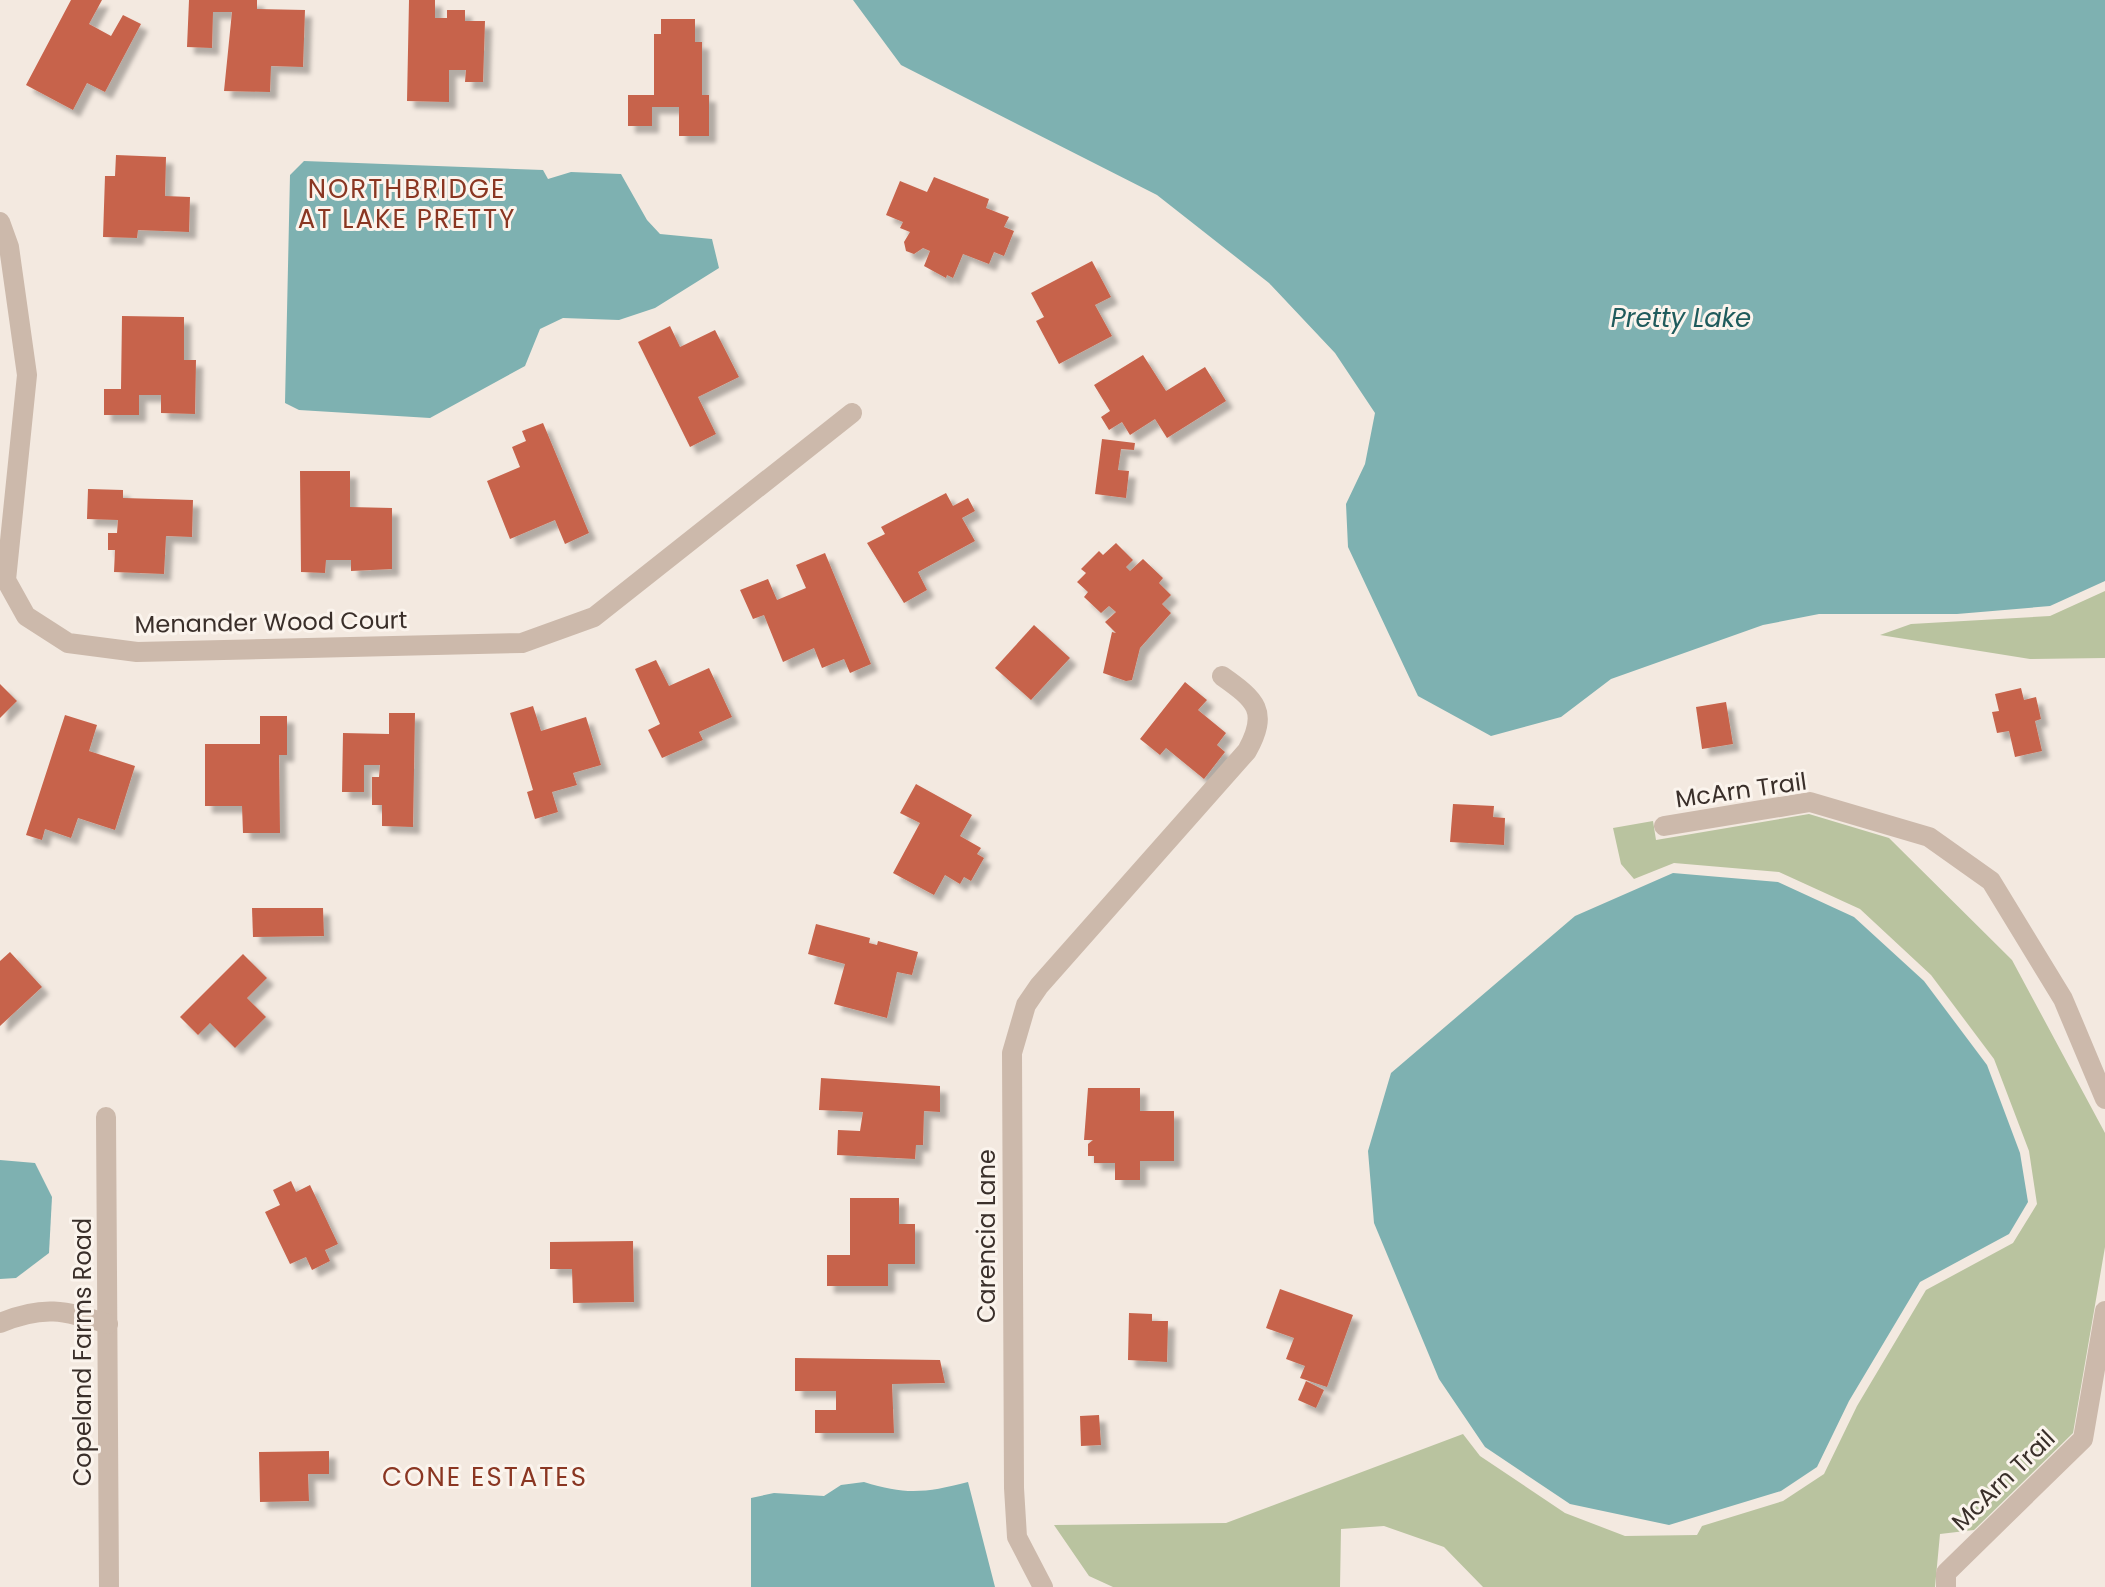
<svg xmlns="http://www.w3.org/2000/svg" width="2105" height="1587" viewBox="0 0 2105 1587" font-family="Poppins,sans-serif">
  <defs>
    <filter id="shadow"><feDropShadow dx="7" dy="7" stdDeviation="2" flood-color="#0004"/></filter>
  </defs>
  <rect width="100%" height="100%" fill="#f3e9e0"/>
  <g fill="#b9c39f">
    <polygon points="2105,591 2105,658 2030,659 1880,635 1911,624 2050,616"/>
    <polygon points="1809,814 1889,838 2012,960 2105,1133 2105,1247 2073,1433 1974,1530 1940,1534 1935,1587 1483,1587 1444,1547 1384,1526 1341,1529 1340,1587 1113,1587 1089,1576 1054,1525 1226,1523 1463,1434 1480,1456 1565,1513 1625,1536 1697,1535 1702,1526 1783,1501 1824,1474 1857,1406 1926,1290 2013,1243 2037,1204 2029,1151 1994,1059 1931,975 1860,909 1779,872 1674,863 1634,879 1621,864 1613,828 1653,821 1656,840"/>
  </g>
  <g fill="#7eb1b1">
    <polygon points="853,0 2105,0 2105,581 2050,606 1957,614 1819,614 1763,625 1611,679 1561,717 1491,736 1418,696 1348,547 1346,504 1365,464 1375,413 1335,353 1269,283 1157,195 901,65"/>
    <polygon points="304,161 543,170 548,179 571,172 621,174 647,220 660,234 712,239 719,268 655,308 619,320 563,318 540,329 525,366 430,418 299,410 285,403 290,175"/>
    <polygon points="1673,873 1778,882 1854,917 1924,981 1987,1065 2020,1153 2028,1202 2009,1234 1920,1282 1849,1401 1817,1467 1781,1491 1669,1525 1570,1504 1485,1447 1439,1379 1374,1223 1368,1151 1391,1073 1575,916"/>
    <polygon points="0,1160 35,1163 52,1197 49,1253 16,1278 0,1279"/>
    <path d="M 864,1482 C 905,1495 926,1493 968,1482 L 995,1587 L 751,1587 L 751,1498 L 774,1493 L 824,1496 L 841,1485 Z"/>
  </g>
  <g fill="#c7634b" filter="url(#shadow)">
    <polygon points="71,0 102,0 89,24 111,36 123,15 141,24 105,92 87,83 73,110 26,85"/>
    <polygon points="189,0 257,0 257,9 305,10 303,67 271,66 270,92 224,91 232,12 213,12 212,48 187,47"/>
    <polygon points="409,0 435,0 435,18 447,18 447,10 465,10 465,21 485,21 483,82 465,82 466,70 449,70 449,102 407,101"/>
    <polygon points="661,19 695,19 695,42 702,42 702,95 709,95 709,136 679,136 679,107 652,107 652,126 628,126 628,95 654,95 654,34 661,34"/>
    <polygon points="116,155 166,157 165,196 190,197 189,232 138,230 137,238 103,237 105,176 115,176"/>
    <polygon points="934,177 989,199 986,208 1009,217 1004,227 1014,231 1004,256 994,252 989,264 963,254 953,278 947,275 946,278 924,266 930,251 923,248 914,254 906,251 904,242 910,232 900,228 903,222 886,215 900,181 927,192"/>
    <polygon points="1092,261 1111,297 1095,305 1112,336 1059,364 1036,321 1044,317 1031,293"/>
    <polygon points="122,316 184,317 184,360 196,360 195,414 161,413 161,395 139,395 139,415 104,415 104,389 121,389"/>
    <polygon points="670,326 680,347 715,330 739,377 698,397 716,434 690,447 638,342"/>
    <polygon points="1143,355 1166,391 1205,367 1226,401 1167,438 1155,419 1130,435 1122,422 1109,430 1101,417 1110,411 1094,385"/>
    <polygon points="543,423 589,533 565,544 555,520 510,539 487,481 520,467 512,447 526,441 522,431"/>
    <polygon points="1102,439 1135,443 1134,450 1121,449 1118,470 1129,471 1126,498 1095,494"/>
    <polygon points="300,471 350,471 350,507 392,508 392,569 351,571 351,560 326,560 325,573 301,572"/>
    <polygon points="88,489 123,490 123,498 193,500 192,537 166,536 164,574 114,572 115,550 108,550 108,533 117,533 118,520 87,519"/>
    <polygon points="946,493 953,506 968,498 975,511 962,518 975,541 918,572 927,590 904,603 867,543 885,534 881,527"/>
    <polygon points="1116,543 1133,560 1126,567 1130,571 1143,559 1163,578 1159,583 1171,595 1162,604 1171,613 1140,648 1132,680 1126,681 1103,673 1112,632 1116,633 1105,622 1116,612 1109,606 1101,613 1084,597 1088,592 1077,582 1086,573 1081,569 1099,551 1103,555"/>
    <polygon points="825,553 871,664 850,673 844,659 822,668 814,648 783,662 764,615 753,619 740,590 768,579 777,600 806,588 796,565"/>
    <polygon points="1034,625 1070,658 1031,700 995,668"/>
    <polygon points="656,660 669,686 709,668 732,717 699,732 703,740 662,758 648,730 660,724 635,669"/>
    <polygon points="1185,682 1207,700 1198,710 1226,733 1217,745 1225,752 1204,779 1166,748 1160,755 1140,739"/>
    <polygon points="0,684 17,701 0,718"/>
    <polygon points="2021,688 2024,700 2036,697 2041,719 2035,721 2042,751 2015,757 2009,731 1997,733 1992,712 1999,711 1995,694"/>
    <polygon points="1726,702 1733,744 1702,749 1696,707"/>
    <polygon points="533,706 541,731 586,717 601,765 573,773 577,785 552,792 558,812 535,819 527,792 533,790 510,713"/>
    <polygon points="389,713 415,713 413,827 382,826 382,805 372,805 372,777 379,777 380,765 364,765 364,792 342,792 343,733 389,734"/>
    <polygon points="65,715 97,725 89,751 135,766 115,830 78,818 71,838 45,829 42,840 26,835"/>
    <polygon points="260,716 287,716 287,755 279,755 280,833 243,833 242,806 205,806 205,744 260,744"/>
    <polygon points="916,784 972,815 960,836 981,848 977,854 984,858 971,881 964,877 960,884 945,875 934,895 893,873 920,823 900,813"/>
    <polygon points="1453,804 1494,806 1493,817 1505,818 1504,845 1450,842"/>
    <polygon points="252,908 323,908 324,936 253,937"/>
    <polygon points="816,924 870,938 869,943 877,945 878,941 918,952 912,975 897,972 887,1018 834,1004 845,964 808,954"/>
    <polygon points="10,952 42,987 0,1026 0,961"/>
    <polygon points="243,954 267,978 247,998 266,1017 235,1048 210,1023 198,1035 180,1017"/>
    <polygon points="821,1078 940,1086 940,1112 924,1111 923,1145 916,1145 915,1159 837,1155 838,1130 860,1131 863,1112 819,1110"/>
    <polygon points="1088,1088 1140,1088 1140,1111 1174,1111 1174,1161 1140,1161 1140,1180 1115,1180 1115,1163 1094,1163 1094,1156 1088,1156 1088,1144 1093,1140 1084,1140"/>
    <polygon points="291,1181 296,1192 310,1185 338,1244 325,1250 330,1261 312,1270 306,1257 290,1264 265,1212 280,1205 273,1190"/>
    <polygon points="850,1198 899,1198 899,1224 915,1224 915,1264 888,1264 888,1286 827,1286 827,1255 850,1255"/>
    <polygon points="633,1241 634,1302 573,1303 572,1269 550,1269 550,1242"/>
    <polygon points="1280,1289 1353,1315 1327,1387 1300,1378 1305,1366 1286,1359 1294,1338 1266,1328"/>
    <polygon points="1129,1313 1152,1314 1152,1321 1168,1321 1167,1362 1128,1360"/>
    <polygon points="795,1358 940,1360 945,1383 892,1384 894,1433 815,1433 815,1410 836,1410 836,1391 795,1391"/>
    <polygon points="1306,1381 1324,1390 1316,1408 1298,1400"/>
    <polygon points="1099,1415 1101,1445 1081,1446 1080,1416"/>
    <polygon points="329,1451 329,1474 308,1474 309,1501 260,1502 259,1452"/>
  </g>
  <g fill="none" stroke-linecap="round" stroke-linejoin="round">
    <g stroke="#ccb9ab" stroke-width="20">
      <polyline points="0,222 9,247 27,375 6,580 26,616 68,643 137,652 522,643 594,617 852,413"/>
      <polyline points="1664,826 1810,802 1929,837 1991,881 2063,999 2105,1099"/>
      <polyline points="106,1117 109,1587"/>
      <path d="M 0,1323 C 43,1305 64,1310 108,1324"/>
      <path d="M 1043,1587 L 1017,1537 L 1014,1488 L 1012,1053 L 1026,1005 L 1039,986 L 1247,751 C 1269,711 1256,700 1222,676"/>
      <polyline points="1946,1587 1946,1573 2083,1439 2105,1311"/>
    </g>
  </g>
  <g text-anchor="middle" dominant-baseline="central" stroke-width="6" stroke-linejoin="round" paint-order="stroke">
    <g font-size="24" fill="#3a2f2a" stroke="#fbf4ed">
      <text transform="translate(271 622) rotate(-1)">Menander Wood Court</text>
      <text transform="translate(1741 790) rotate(-8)">McArn Trail</text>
      <text transform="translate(986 1236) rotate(-90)">Carencia Lane</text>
      <text transform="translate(82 1352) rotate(-90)">Copeland Farms Road</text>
      <text transform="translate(2003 1480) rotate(-44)">McArn Trail</text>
    </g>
    <g font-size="26" letter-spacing="2" fill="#8a3622" stroke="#fbf4ed">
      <text x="407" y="189">NORTHBRIDGE<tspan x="407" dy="30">AT LAKE PRETTY</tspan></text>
      <text x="485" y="1477">CONE ESTATES</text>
    </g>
    <g font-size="26" font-style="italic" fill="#1f5b5c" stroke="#fbf4ed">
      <text x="1681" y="318">Pretty Lake</text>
    </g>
  </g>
</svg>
